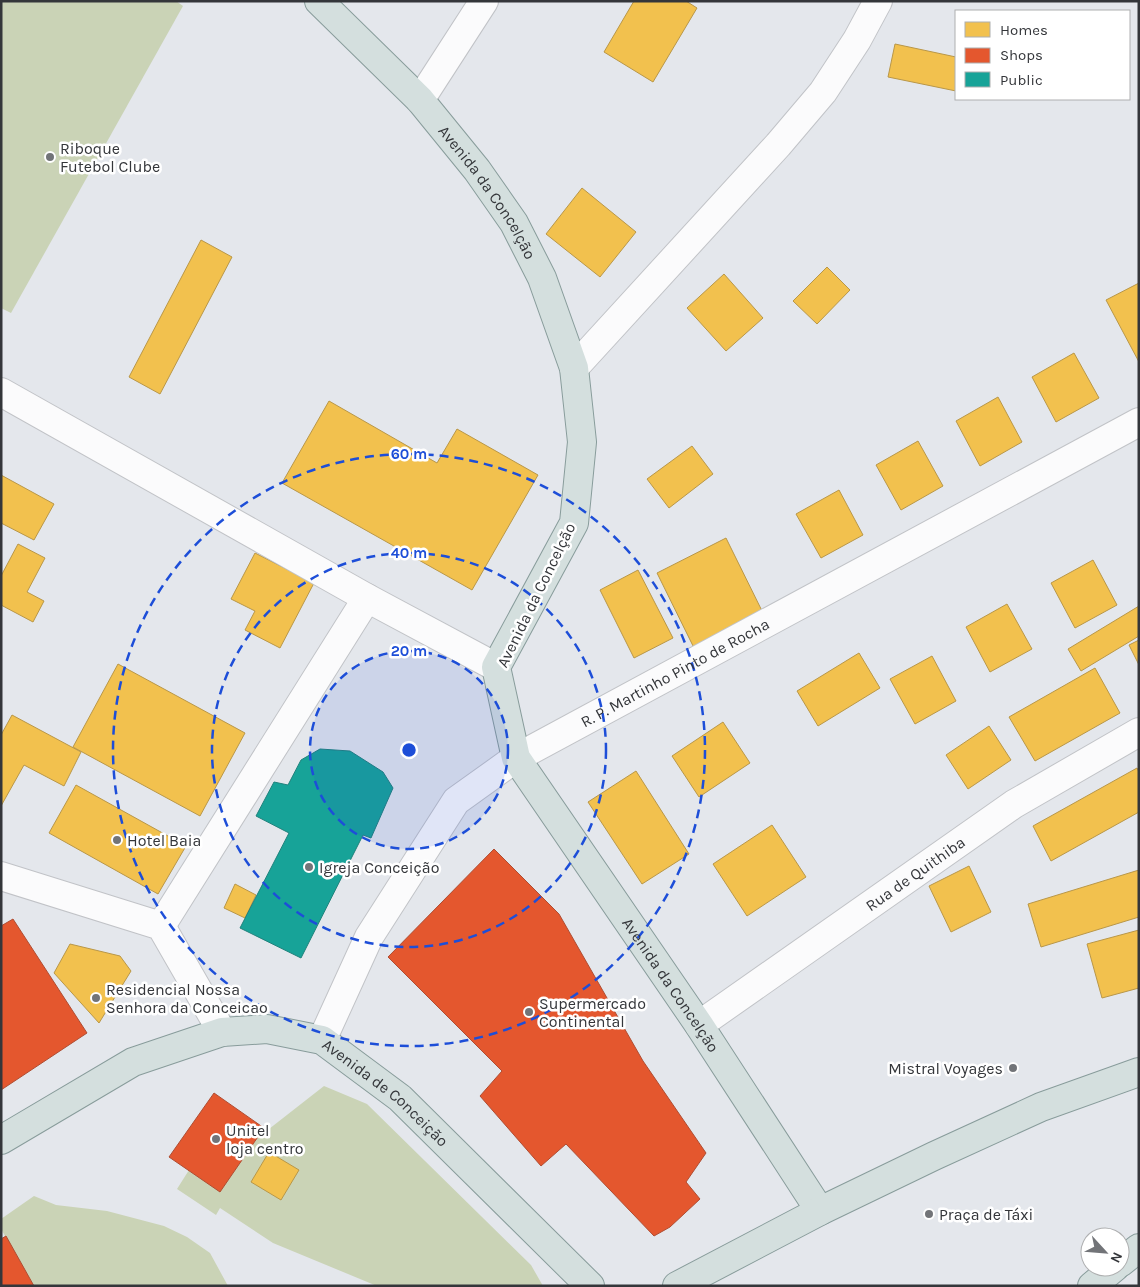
<svg xmlns="http://www.w3.org/2000/svg" width="1140" height="1287" viewBox="0 0 1140 1287" font-family="Karla,sans-serif">
  <rect width="100%" height="100%" fill="#e4e7ec"/>
  <g fill="#cad3b6">
    <polygon points="1,1 176,1 183,6 11,313 1,308"/>
    <polygon points="324,1086 367,1104 531,1265 543,1286 377,1286 273,1243 220,1208 216,1215 177,1189 189,1170 220,1191 264,1128 269,1129"/>
    <polygon points="34,1196 56,1205 107,1211 164,1226 187,1237 210,1253 228,1286 34,1286 1,1229 1,1219"/>
  </g>
  <g fill="#f2c14e" stroke="#b99748">
    <polygon points="634,1 686,1 697,8 653,82 604,52"/>
    <polygon points="895,44 956,57 956,91 888,77"/>
    <polygon points="582,188 636,232 600,277 546,234"/>
    <polygon points="201,240 232,257 160,394 129,377"/>
    <polygon points="827,267 850,290 817,324 793,301"/>
    <polygon points="724,274 763,318 726,351 687,308"/>
    <polygon points="1139,283 1139,362 1106,300"/>
    <polygon points="1074,353 1099,398 1056,422 1032,377"/>
    <polygon points="998,397 1022,442 980,466 956,421"/>
    <polygon points="329,401 437,463 457,429 538,475 472,590 282,483"/>
    <polygon points="918,441 943,486 901,510 876,465"/>
    <polygon points="692,446 713,474 669,508 647,479"/>
    <polygon points="1,475 54,504 34,540 1,523"/>
    <polygon points="839,490 863,535 821,558 796,514"/>
    <polygon points="726,538 767,621 698,656 657,573"/>
    <polygon points="18,544 45,558 27,592 44,601 33,622 1,605 1,576"/>
    <polygon points="255,553 314,583 280,648 245,630 255,611 231,599"/>
    <polygon points="1093,560 1117,605 1075,628 1051,583"/>
    <polygon points="638,570 673,638 634,658 600,590"/>
    <polygon points="1007,604 1032,649 990,672 966,627"/>
    <polygon points="1139,606 1139,636 1081,671 1068,649"/>
    <polygon points="1139,640 1139,665 1129,645"/>
    <polygon points="859,653 880,688 818,726 797,691"/>
    <polygon points="932,656 956,701 915,724 890,679"/>
    <polygon points="118,664 245,733 200,816 73,747"/>
    <polygon points="1095,668 1120,713 1035,761 1009,717"/>
    <polygon points="12,715 81,752 64,786 24,765 1,806 1,735"/>
    <polygon points="723,722 750,763 699,797 672,756"/>
    <polygon points="989,726 1011,760 968,789 946,755"/>
    <polygon points="1137,768 1139,772 1139,812 1051,861 1033,826"/>
    <polygon points="636,771 689,854 642,884 588,802"/>
    <polygon points="76,785 186,846 158,894 49,833"/>
    <polygon points="772,825 806,877 747,916 713,864"/>
    <polygon points="969,866 991,912 951,932 929,886"/>
    <polygon points="1139,870 1139,917 1041,947 1028,904"/>
    <polygon points="235,884 256,895 245,918 224,908"/>
    <polygon points="1139,930 1139,988 1102,998 1087,944"/>
    <polygon points="70,944 120,956 131,971 99,1023 54,973"/>
    <polygon points="269,1152 299,1170 281,1200 251,1182"/>
  </g>
  <g fill="#e4572e" stroke="#af4d32">
    <polygon points="494,849 559,914 643,1061 706,1153 686,1182 700,1199 670,1227 654,1236 566,1144 541,1166 480,1096 502,1071 388,957"/>
    <polygon points="13,919 87,1033 1,1090 1,926"/>
    <polygon points="214,1093 264,1128 220,1192 169,1157"/>
    <polygon points="6,1236 34,1286 1,1286 1,1239"/>
  </g>
  <polygon fill="#17a398" stroke="#20827c" points="320,749 350,751 383,772 393,788 371,838 363,835 301,958 240,928 289,833 256,816 274,782 288,785 301,760"/>
  <g fill="none" stroke-linecap="round" stroke-linejoin="round">
    <defs>
      <g id="minor">
        <polyline points="420,100 484,1"/>
        <polyline points="574,368 778,145 823,92 857,40 878,1"/>
        <polyline points="1,392 367,598 496,667"/>
        <polyline points="1,876 161,926 222,1032"/>
        <polyline points="161,926 367,598"/>
        <path id="s1" d="M 699,1025 L 1014,804 L 1139,732"/>
        <path id="s2" d="M 322,1040 L 369,937 L 456,801 L 516,758 L 1139,422"/>
      </g>
      <g id="major">
        <path id="s3" d="M 319,1 L 420,100 L 477,170 L 514,223 L 542,278 L 574,368 L 582,442 L 574,523 L 496,667 L 516,758 L 699,1025 L 820,1211"/>
        <path id="s4" d="M 1,1140 L 133,1062 L 222,1032 L 267,1029 L 322,1040 L 400,1098 L 590,1286"/>
        <polyline points="1120,1263 1139,1248"/>
        <polyline points="677,1286 820,1211 934,1156 1041,1107 1139,1072"/>
        <polyline points="1092,1286 1115,1267"/>
      </g>
    </defs>
    <use href="#minor" stroke="#c1c3c7" stroke-width="30"/>
    <use href="#major" stroke="#889c9b" stroke-width="30"/>
    <use href="#minor" stroke="#fbfbfc" stroke-width="28"/>
    <use href="#major" stroke="#d4dfde" stroke-width="28"/>
  </g>
  <circle cx="409" cy="750" r="99" fill="#1d4ed8" fill-opacity=".12"/>
  <g fill="none" stroke="#1d4ed8" stroke-width="2.5" stroke-dasharray="9 6">
    <circle cx="409" cy="750" r="99"/>
    <circle cx="409" cy="750" r="197"/>
    <circle cx="409" cy="750" r="296"/>
  </g>
  <g fill="#727478" stroke="#fff" stroke-width="2">
    <circle cx="50" cy="157" r="5"/>
    <circle cx="117" cy="840" r="5"/>
    <circle cx="309" cy="867" r="5"/>
    <circle cx="96" cy="998" r="5"/>
    <circle cx="529" cy="1012" r="5"/>
    <circle cx="1013" cy="1068" r="5"/>
    <circle cx="216" cy="1139" r="5"/>
    <circle cx="929" cy="1214" r="5"/>
  </g>
  <g text-anchor="middle" dominant-baseline="central" stroke-width="5" stroke-linejoin="round" paint-order="stroke">
    <g font-size="16" fill="#34363a" stroke="#fff" text-anchor="start">
      <text x="60" y="148">Riboque<tspan x="60" dy="18">Futebol Clube</tspan></text>
      <text x="127" y="840">Hotel Baia</text>
      <text x="319" y="867">Igreja Conceição</text>
      <text x="106" y="989">Residencial Nossa<tspan x="106" dy="18">Senhora da Conceicao</tspan></text>
      <text x="539" y="1003">Supermercado<tspan x="539" dy="18">Continental</tspan></text>
      <text x="1003" y="1068" text-anchor="end">Mistral Voyages</text>
      <text x="226" y="1130">Unitel<tspan x="226" dy="18">loja centro</tspan></text>
      <text x="939" y="1214">Praça de Táxi</text>
    </g>
    <g font-size="16" fill="#34363a" stroke="#fff">
      <text stroke="none"><textPath href="#s3" startOffset="256">Avenida da Concelção</textPath></text>
      <text transform="translate(536 595) rotate(-64)">Avenida da Concelção</text>
      <text stroke="none"><textPath href="#s2" startOffset="529">R. P. Martinho Pinto de Rocha</textPath></text>
      <text stroke="none"><textPath href="#s1" startOffset="264">Rua de Quithiba</textPath></text>
      <text stroke="none"><textPath href="#s3" startOffset="1141">Avenida da Concelção</textPath></text>
      <text stroke="none"><textPath href="#s4" startOffset="431">Avenida de Conceição</textPath></text>
    </g>
  </g>
  <circle cx="409" cy="750" r="8" fill="#1d4ed8" stroke="#fff" stroke-width="2.5"/>
  <g font-size="15" text-anchor="middle" font-weight="bold" fill="#1d4ed8" stroke="#fff" stroke-width="5" stroke-linejoin="round" paint-order="stroke">
    <text x="409" y="459">60 m</text>
    <text x="409" y="558">40 m</text>
    <text x="409" y="656">20 m</text>
  </g>
  <rect width="1140" height="1287" fill="none" stroke="#34363a" stroke-width="5"/>
  <rect x="955" y="10" width="175" height="90" fill="#ffffff" stroke="#aeafb0"/>
  <rect x="965" y="22" width="25" height="15" fill="#f2c14e" stroke="#aeafb0"/>
  <text x="1000" y="35" font-size="15" fill="#34363a">Homes</text>
  <rect x="965" y="48" width="25" height="15" fill="#e4572e" stroke="#aeafb0"/>
  <text x="1000" y="60" font-size="15" fill="#34363a">Shops</text>
  <rect x="965" y="72" width="25" height="15" fill="#17a398" stroke="#aeafb0"/>
  <text x="1000" y="85" font-size="15" fill="#34363a">Public</text>
  <g transform="translate(1105 1252) rotate(116)"><circle r="24" fill="#ffffff" stroke="#aeafb0"/>
  <path d="M0-4L9 19L0 12L-9 19Z" fill="#727478"/>
  <text y="-8" font-size="14" font-weight="bold" text-anchor="middle" fill="#34363a">N</text>
  </g>
</svg>
